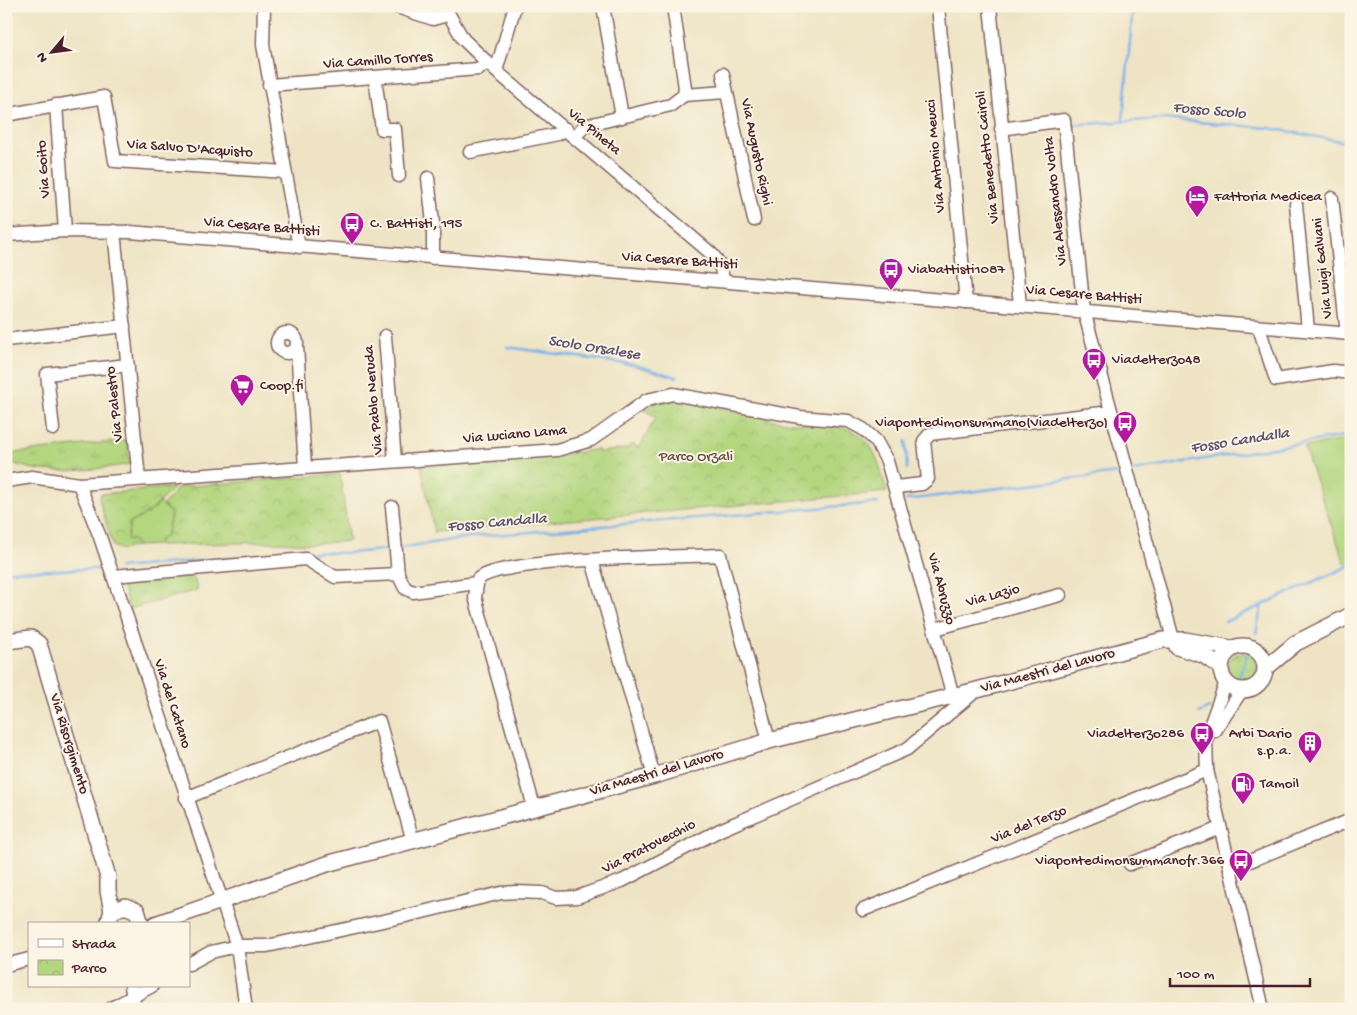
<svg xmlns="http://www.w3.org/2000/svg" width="1357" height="1015" viewBox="0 0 1357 1015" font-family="'Gochi Hand',sans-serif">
  <defs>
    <pattern id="grass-tufts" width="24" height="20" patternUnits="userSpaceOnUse" patternTransform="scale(1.25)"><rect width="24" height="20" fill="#b3d67f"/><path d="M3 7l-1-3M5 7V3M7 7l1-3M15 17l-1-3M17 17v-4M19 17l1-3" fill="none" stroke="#9bb76e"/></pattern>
    <pattern id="park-crowns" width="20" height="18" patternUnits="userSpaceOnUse" patternTransform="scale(1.25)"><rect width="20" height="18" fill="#b3d67f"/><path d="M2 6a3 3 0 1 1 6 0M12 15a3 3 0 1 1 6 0" fill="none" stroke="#9bb76e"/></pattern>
  </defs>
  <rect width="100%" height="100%" fill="#fcf5e5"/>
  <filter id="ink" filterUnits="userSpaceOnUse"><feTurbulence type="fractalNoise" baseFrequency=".02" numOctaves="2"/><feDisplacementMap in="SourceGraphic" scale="10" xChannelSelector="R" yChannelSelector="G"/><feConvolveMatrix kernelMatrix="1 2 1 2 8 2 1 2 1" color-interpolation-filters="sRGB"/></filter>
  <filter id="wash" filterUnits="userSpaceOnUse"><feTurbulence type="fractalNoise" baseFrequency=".0096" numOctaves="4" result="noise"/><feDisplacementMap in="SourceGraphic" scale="20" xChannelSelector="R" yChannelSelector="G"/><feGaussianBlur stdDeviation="1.12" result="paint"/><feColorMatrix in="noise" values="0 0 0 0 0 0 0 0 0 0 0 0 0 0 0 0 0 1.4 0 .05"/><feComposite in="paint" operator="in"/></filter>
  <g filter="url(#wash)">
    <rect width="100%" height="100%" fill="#eee4c5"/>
    <g fill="url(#grass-tufts)" stroke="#7e7a55">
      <path d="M 127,440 L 130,464 C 93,470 41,478 6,460 L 6,454 Z"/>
      <polygon points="192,573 198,590 129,609 121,581"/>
      <circle cx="1242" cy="668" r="15"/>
    </g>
    <g fill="url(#park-crowns)" stroke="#7e7a55">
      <path d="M 672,400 C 710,402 747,416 785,422 C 809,426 837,420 859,435 C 877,446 881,473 887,492 L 434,532 L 421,465 L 560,455 L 598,449 L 598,452 L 626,449 L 633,444 L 639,448 L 656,417 L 643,409 L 658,402 Z"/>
      <polygon points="340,474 349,541 308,544 282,542 159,545 158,541 166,536 171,514 163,505 179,487"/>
      <polygon points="174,487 150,512 130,523 137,546 122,550 113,546 99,499 101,494"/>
    </g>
    <g fill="#b3d67f" stroke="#7e7a55">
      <polygon points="1351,439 1351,561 1345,564 1304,447"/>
      <polygon points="160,503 171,514 166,536 158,541 159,545 137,546 135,541 127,539 130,523 150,512"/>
    </g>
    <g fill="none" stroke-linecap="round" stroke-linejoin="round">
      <g stroke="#78afe7" stroke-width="2.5">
        <polyline points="1123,120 1133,6"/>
        <polyline points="1068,125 1163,119 1269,128 1351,143"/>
        <polyline points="507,347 634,365 677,377"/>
        <polyline points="906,441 907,469"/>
        <polyline points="1133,471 1351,435"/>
        <polyline points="906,500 1117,473"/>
        <polyline points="399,548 470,537 878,503"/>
        <polyline points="119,568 300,552 350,553 391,549"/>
        <polyline points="6,571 102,569"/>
        <polyline points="1225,622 1351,565"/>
        <polyline points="1256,633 1262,605"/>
        <polyline points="1238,680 1247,655"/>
        <polyline points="1199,713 1209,708"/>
      </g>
    </g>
  </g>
  <g filter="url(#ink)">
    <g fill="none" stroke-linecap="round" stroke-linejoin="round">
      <defs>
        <g id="minor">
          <polyline points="264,6 263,45 299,247"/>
          <polyline points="394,6 433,19 447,15"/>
          <polyline points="444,6 463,39 496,71 713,255 721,268 723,280"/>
          <polyline points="603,6 622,117"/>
          <polyline points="938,6 966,302"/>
          <polyline points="990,6 1020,305"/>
          <polyline points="496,71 515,6"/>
          <polyline points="723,74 754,220"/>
          <polyline points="375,78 382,129 395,129 399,176"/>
          <polyline points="269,85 479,69 487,62"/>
          <polyline points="684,95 726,92"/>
          <polyline points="56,105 65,231"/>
          <polyline points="6,115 104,97 115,161 285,172"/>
          <polyline points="1001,129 1064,120 1084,311 1173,639"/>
          <polyline points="575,137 584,126 671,105 684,95 685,88 673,6"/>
          <polyline points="470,152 558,134 566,129"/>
          <polyline points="428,178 433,223 433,258"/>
          <polyline points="1332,198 1347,334"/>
          <polyline points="1296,204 1308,330"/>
          <polyline points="114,231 139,479"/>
          <polyline points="6,235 65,231 130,232 1351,334"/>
          <polyline points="1259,328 1276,380 1333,371 1351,373"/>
          <circle cx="287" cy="343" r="10"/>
          <polyline points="385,336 395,461"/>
          <polyline points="6,340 124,326"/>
          <polyline points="297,347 305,467"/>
          <polyline points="53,429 47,374 128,365"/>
          <polyline points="6,481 32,477 79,484 557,450 591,440 647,400 673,394 800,417 848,421 863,429 876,441 887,461 953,696"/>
          <polyline points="79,484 100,537 237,946 246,1009"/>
          <polyline points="896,487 922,484 928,479 924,441 930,434 1110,412"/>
          <polyline points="392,507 398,574"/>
          <polyline points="592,560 654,776"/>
          <polyline points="113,576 306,559 335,577 398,574 405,588 413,592 476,583"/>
          <polyline points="935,629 1060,595"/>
          <polyline points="1226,682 1208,731 1206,741 1207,770 1263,1009"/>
          <polyline points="1215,731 1242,690"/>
          <polyline points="186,798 379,721 413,841"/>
          <path d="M 534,807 L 475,597 L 478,579 C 506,557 675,557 720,555 L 769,741"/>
          <polyline points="1130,864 1220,828"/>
          <polyline points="1230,869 1351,820"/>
          <polyline points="863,910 1207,770"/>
          <polyline points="189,964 211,952 237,946 267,946 406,916 501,893 516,892 542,893 556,898 577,897 622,881 720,830 907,749 977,690"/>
          <polyline points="6,965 29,959"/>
          <polyline points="131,986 135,1009"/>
          <polyline points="110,1009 152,986"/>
        </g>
        <g id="major">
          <polyline points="6,641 31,638 39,644 108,877 108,891 112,911"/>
          <circle cx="1243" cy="668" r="22"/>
          <polyline points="1177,647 1203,655 1221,667"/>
          <polyline points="1266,668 1296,643 1351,615"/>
          <polyline points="108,924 112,911 125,906 137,911 141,924"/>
          <polyline points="155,924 330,863 654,776 769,741 977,690 1163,640 1185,640 1231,648"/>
        </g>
      </defs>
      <use href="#minor" stroke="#836461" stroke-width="15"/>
      <use href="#major" stroke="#836461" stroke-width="18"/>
      <use href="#minor" stroke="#fff" stroke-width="12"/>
      <use href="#major" stroke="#fff" stroke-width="15"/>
    </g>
  </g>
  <defs>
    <symbol id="hotel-pin" viewBox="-11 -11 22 30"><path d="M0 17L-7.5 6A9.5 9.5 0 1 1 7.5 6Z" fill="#b5179e" stroke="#fcf5e5"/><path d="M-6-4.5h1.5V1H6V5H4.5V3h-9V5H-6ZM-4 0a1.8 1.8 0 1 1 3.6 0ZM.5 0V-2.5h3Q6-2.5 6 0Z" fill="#fff"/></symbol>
    <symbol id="bus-pin" viewBox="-11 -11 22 30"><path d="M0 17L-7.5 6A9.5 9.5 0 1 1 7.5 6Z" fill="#b5179e" stroke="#fcf5e5"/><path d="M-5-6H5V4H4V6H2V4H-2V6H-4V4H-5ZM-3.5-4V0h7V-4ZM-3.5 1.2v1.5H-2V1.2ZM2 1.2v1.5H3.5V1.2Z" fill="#fff"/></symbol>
    <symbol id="supermarket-pin" viewBox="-11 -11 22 30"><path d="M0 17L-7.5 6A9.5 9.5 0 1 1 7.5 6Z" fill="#b5179e" stroke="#fcf5e5"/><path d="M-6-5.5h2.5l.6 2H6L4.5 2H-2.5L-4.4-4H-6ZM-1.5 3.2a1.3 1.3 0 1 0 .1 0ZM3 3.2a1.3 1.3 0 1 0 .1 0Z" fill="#fff"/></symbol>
    <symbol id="building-pin" viewBox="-11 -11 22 30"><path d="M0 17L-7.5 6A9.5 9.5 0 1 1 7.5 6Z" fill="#b5179e" stroke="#fcf5e5"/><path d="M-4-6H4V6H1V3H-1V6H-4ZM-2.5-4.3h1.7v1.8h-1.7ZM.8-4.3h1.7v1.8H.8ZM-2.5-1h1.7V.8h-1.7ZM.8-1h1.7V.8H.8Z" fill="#fff"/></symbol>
    <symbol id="fuel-pin" viewBox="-11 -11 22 30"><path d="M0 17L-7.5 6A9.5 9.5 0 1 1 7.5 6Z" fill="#b5179e" stroke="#fcf5e5"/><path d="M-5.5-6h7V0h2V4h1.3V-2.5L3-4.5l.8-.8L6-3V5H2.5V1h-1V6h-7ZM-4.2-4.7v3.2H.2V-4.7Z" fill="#fff"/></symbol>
  </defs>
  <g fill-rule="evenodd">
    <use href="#hotel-pin" x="1183" y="183" width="28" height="38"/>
    <use href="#bus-pin" x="338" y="210" width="28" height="38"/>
    <use href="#bus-pin" x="877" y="256" width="28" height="38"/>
    <use href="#bus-pin" x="1080" y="346" width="28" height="38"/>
    <use href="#supermarket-pin" x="228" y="372" width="28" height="38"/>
    <use href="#bus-pin" x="1111" y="409" width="28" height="38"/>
    <use href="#bus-pin" x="1188" y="720" width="28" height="38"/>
    <use href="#building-pin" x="1296" y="729" width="28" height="38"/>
    <use href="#fuel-pin" x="1229" y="770" width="28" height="38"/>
    <use href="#bus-pin" x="1227" y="847" width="28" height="38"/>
  </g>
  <g text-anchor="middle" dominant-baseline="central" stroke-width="4" stroke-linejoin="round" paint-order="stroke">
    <g font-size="15" fill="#4a1f2b" stroke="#fcf5e5">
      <text transform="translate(378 61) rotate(-4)">Via Camillo Torres</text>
      <text transform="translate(594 132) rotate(40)">Via Pineta</text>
      <text transform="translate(190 149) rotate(4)">Via Salvo D'Acquisto</text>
      <text transform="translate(756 152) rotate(78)">Via Augusto Righi</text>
      <text transform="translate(936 156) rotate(-95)">Via Antonio Meucci</text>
      <text transform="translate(988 157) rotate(-96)">Via Benedetto Cairoli</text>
      <text transform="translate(44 169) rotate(-94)">Via Goito</text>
      <text transform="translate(1056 201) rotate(-96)">Via Alessandro Volta</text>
      <text transform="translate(262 227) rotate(5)">Via Cesare Battisti</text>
      <text transform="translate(680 261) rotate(4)">Via Cesare Battisti</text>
      <text transform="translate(1323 268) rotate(-96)">Via Luigi Galvani</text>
      <text transform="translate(1084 295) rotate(5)">Via Cesare Battisti</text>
      <text transform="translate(374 400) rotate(-95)">Via Pablo Neruda</text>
      <text transform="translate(115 404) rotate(-96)">Via Palestro</text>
      <text transform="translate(515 435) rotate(-5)">Via Luciano Lama</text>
      <text transform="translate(941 589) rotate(75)">Via Abruzzo</text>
      <text transform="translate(993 596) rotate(-15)">Via Lazio</text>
      <text transform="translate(1048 671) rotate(-15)">Via Maestri del Lavoro</text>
      <text transform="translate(172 704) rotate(72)">Via del Catano</text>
      <text transform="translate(69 744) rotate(73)">Via Risorgimento</text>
      <text transform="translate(657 773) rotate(-16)">Via Maestri del Lavoro</text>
      <text transform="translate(1029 825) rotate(-22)">Via del Terzo</text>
      <text transform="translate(649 847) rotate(-27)">Via Pratovecchio</text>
    </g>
    <g font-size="15" fill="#4a1f2b" stroke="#fcf5e5" text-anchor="start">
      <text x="1214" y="197">Fattoria Medicea</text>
      <text x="370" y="224">C. Battisti, 195</text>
      <text x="908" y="270">Viabattisti1087</text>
      <text x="1112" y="360">Viadelterzo48</text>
      <text x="260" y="386">Coop.fi</text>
      <text x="1108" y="423" text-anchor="end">Viapontedimonsummano(Viadelterzo)</text>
      <text x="1184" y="734" text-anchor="end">Viadelterzo286</text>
      <text x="1292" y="734" text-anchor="end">Arbi Dario<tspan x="1292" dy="17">s.p.a.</tspan></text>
      <text x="1260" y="784">Tamoil</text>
      <text x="1224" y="861" text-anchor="end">Viapontedimonsummanofr.366</text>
    </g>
    <g font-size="15" fill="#644d40" stroke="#fcf5e5">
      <text x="696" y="457">Parco Orzali</text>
    </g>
    <g font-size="16" font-style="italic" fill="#5a516d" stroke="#fcf5e5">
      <text transform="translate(1209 112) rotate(5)">Fosso Scolo</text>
      <text transform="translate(594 349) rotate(9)">Scolo Orsalese</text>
      <text transform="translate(1240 442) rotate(-9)">Fosso Candalla</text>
      <text transform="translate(497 524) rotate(-5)">Fosso Candalla</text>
    </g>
  </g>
  <rect width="1357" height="1015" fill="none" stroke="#fcf5e5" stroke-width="25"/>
  <rect x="28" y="922" width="162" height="65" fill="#fcf5e5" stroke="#b59f9b"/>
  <rect x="38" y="939" width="25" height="8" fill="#ffffff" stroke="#b59f9b"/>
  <text x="72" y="948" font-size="15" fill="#4a1f2b">Strada</text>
  <rect x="38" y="960" width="25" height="15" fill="url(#park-crowns)" stroke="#b59f9b"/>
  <text x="72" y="972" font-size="15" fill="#4a1f2b">Parco</text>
  <g transform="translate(52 52) rotate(241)" stroke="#fcf5e5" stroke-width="4" paint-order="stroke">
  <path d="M0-4L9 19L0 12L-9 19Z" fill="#4a1f2b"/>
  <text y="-8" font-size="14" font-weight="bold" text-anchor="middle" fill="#4a1f2b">N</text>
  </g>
  <path d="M1170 978v8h140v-8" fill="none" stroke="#4a1f2b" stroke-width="2.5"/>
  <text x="1177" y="978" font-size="15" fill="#4a1f2b" stroke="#fcf5e5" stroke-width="4" paint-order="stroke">100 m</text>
</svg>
